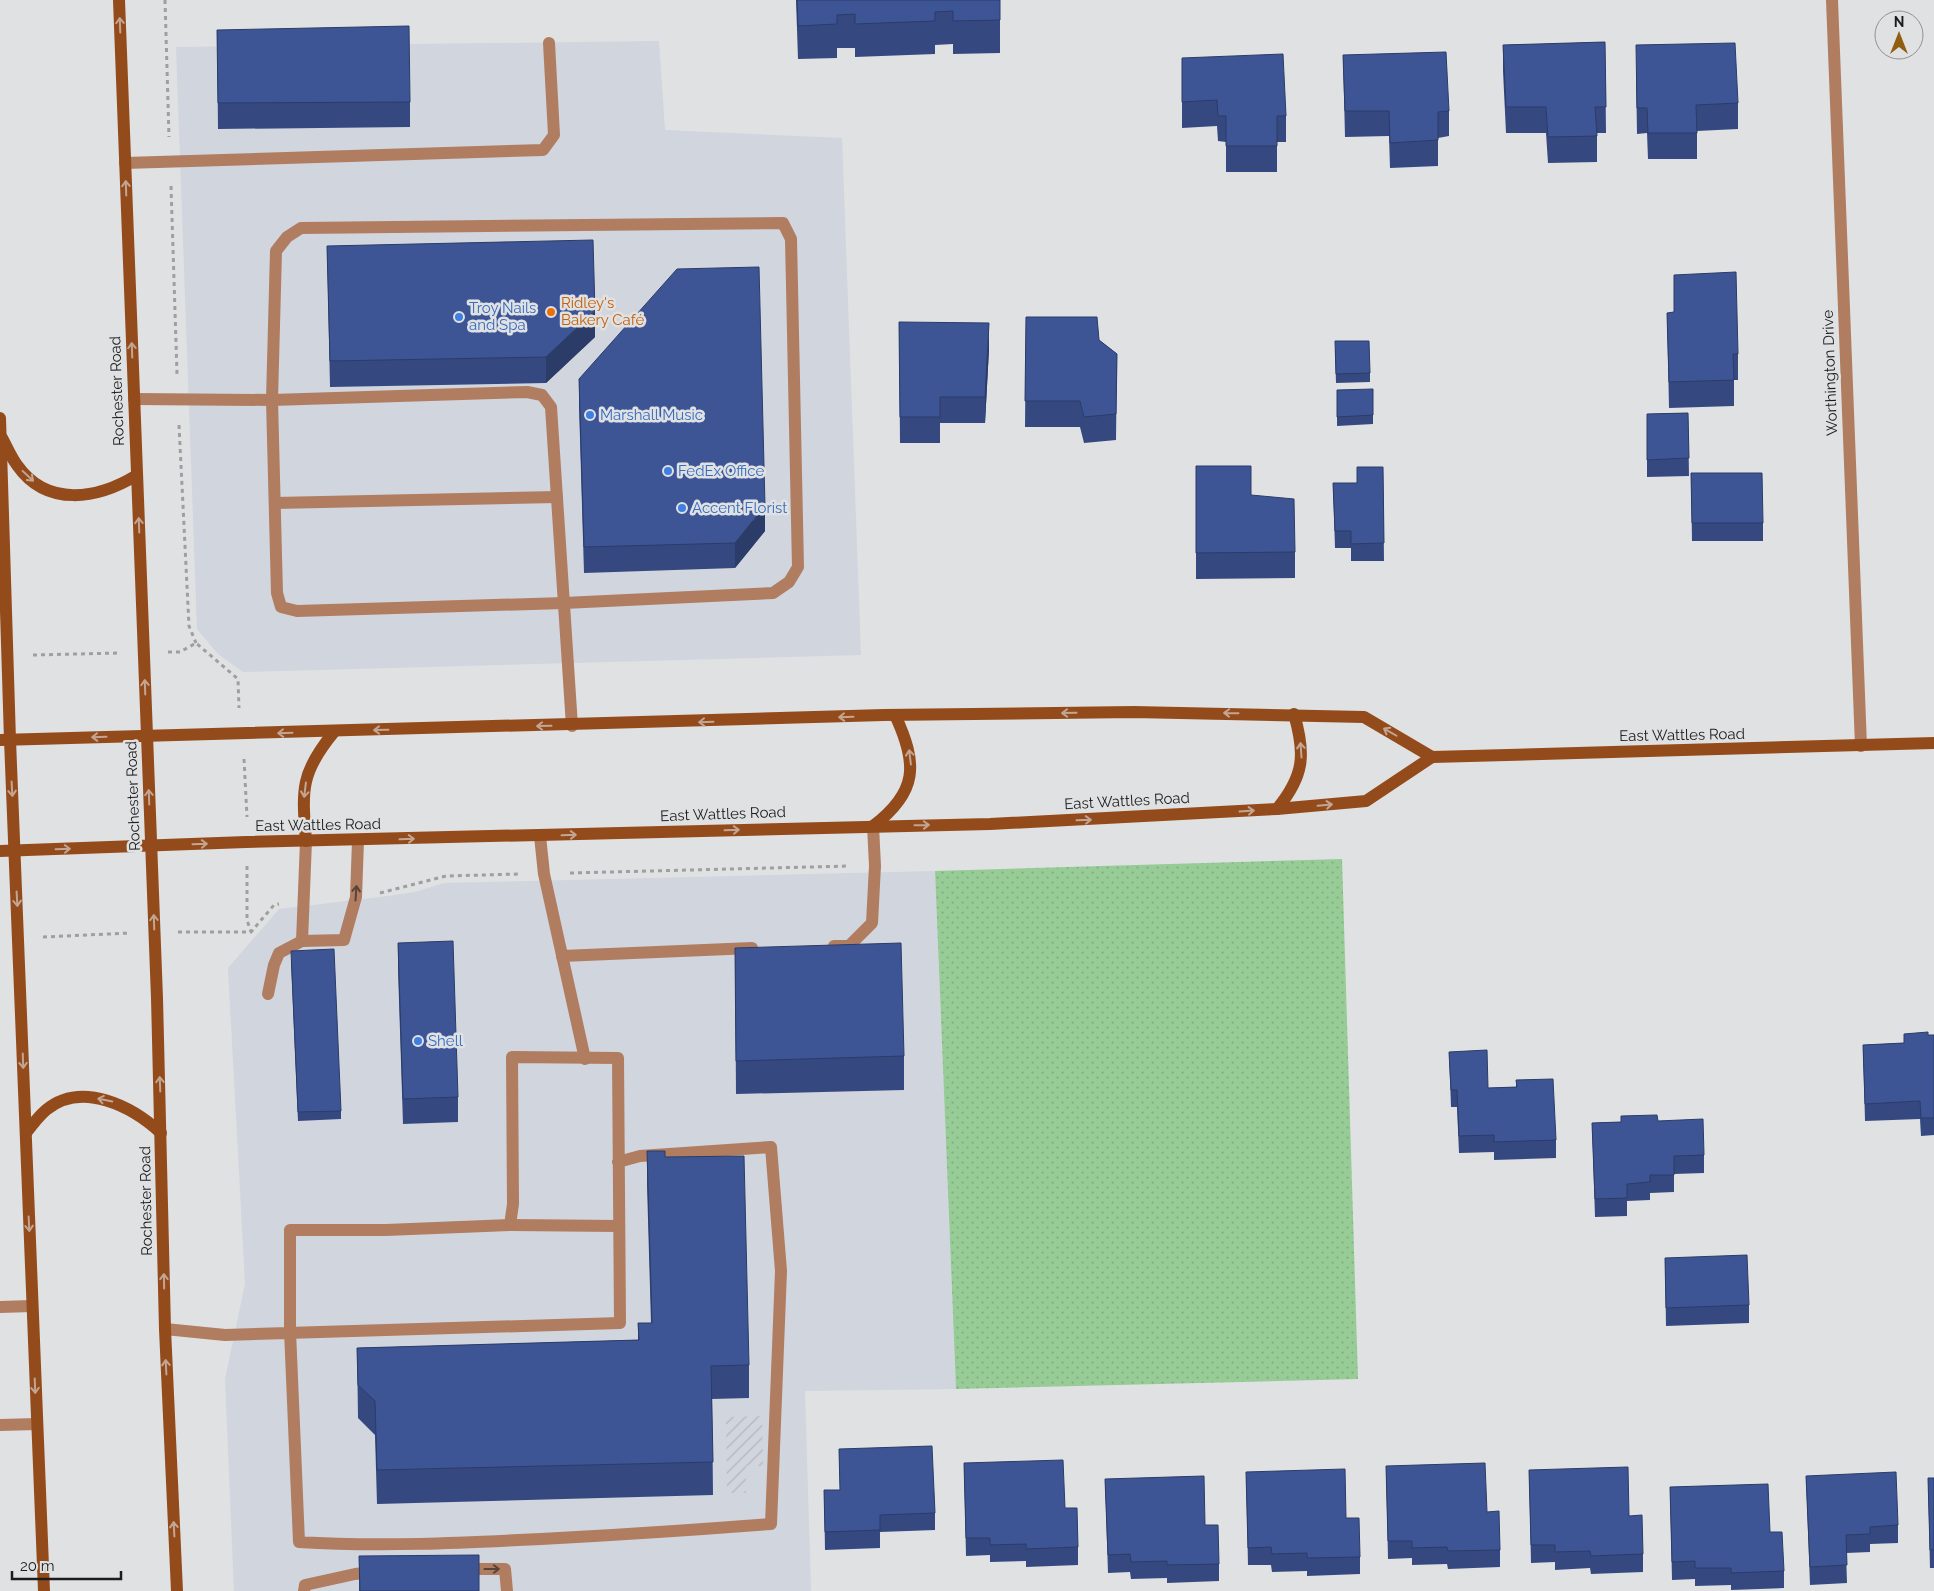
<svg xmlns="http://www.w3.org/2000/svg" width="1934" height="1591" viewBox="0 0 1934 1591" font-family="Raleway,sans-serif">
  <defs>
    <pattern id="industrial-furrows" width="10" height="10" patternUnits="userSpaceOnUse" patternTransform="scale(1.25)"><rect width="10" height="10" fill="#d1d5de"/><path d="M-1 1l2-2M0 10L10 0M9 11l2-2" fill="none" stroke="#b3b6be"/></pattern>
    <pattern id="grass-dots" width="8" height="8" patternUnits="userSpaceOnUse" patternTransform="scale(1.25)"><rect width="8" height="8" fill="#98cc97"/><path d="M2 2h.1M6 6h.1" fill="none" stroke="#82af82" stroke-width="1.8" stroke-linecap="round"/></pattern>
  </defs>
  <rect width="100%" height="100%" fill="#e0e1e3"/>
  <g fill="#d1d5de">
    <polygon points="659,41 665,130 842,138 861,655 243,672 218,654 197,629 176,47"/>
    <polygon points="935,871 956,1389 805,1391 811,1591 234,1591 225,1379 245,1284 228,968 279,909 380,897 415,892 444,883"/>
  </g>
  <polygon fill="url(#industrial-furrows)" points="762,1416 763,1466 746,1466 746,1493 727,1493 726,1417"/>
  <polygon fill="url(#grass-dots)" points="1342,859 1358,1379 956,1389 935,871"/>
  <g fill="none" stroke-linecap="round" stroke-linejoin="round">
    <g stroke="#9e9fa0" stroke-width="3" stroke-dasharray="4 4" stroke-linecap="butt">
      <polyline points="165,0 169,137"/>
      <polyline points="171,186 177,374"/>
      <polyline points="179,425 189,626 196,643"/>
      <polyline points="168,652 180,652 196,643 238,679 239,708"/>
      <polyline points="33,655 119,653"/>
      <polyline points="244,759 247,817"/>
      <polyline points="247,866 247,920 251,932"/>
      <polyline points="570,873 849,866"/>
      <polyline points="380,893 446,876 519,874"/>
      <polyline points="178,932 251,932 274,905 279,904"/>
      <polyline points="43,937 130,933"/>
    </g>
    <g stroke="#b07d61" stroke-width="12">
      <polyline points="125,163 543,150 554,135 549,43"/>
      <polygon points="783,223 791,239 798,567 789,582 773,593 564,603 297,611 281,607 277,593 272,400 276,251 287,237 301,228"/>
      <polyline points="134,399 272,400 527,392 542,395 551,407 572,726"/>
      <polyline points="275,503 557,497"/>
      <polyline points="540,836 544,874 585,1059"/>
      <polyline points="302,941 306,841"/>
      <polyline points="834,946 849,946 872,923 875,866 873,826"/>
      <polyline points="562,956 752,948"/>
      <polyline points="268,994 274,965 279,953 302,941 344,940 356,897 358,841"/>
      <polyline points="510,1225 618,1226"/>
      <polyline points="0,1307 32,1306"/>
      <path d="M 165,1329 L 225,1335 L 620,1323 L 618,1058 L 512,1057 L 513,1204 L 510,1225 L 386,1230 L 290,1230 L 290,1331 L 299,1542 C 379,1547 460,1543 541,1539 C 618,1535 694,1530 771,1524 L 781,1271 L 771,1147 L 640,1156 L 618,1162"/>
      <polyline points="0,1425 37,1424"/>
      <polyline points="462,1569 505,1569 507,1591"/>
      <polyline points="304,1591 305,1585 355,1574 375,1572"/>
    </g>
    <polyline stroke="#b07d61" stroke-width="12" points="1832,0 1861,746"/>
    <g stroke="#944b1c" stroke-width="12">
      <polyline points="119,0 157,998 165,1329 177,1591"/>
      <polyline points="0,418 10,740 44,1591"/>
      <path d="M 2,438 C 7,447 11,457 17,465 C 47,508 98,499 137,475"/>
      <polyline points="0,740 884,715 1134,712 1364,717 1432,757 1934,743"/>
      <path d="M 1277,809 C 1304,776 1306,755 1294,714"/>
      <path d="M 873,826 C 918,792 918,764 895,715"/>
      <path d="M 306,841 C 302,790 300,773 334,732"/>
      <polyline points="0,851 246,842 990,824 1277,809 1366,801 1432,757"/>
      <path d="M 26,1133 C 32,1125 39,1116 46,1110 C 82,1080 133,1107 161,1133"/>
    </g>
  </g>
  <g fill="#354980">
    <polygon points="796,0 1000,0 1000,53 953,54 953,44 935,45 935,54 855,57 855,48 837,48 837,58 798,59"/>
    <polygon points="217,30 410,102 410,127 218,129"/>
    <polygon points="1605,42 1606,133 1597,133 1597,162 1548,163 1546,133 1506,133 1503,71 1503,45"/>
    <polygon points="1343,55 1449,111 1449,136 1438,138 1438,166 1390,168 1389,136 1345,137"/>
    <polygon points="1182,58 1286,116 1286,142 1277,142 1277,172 1226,172 1226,142 1218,141 1217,126 1182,128"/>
    <polygon points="1636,71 1738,103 1738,129 1697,131 1697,159 1648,159 1647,133 1637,134"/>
    <polygon points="327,246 595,337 546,383 330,387"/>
    <polygon points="1667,313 1738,354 1738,380 1734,380 1734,406 1669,408"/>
    <polygon points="1026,317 1099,340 1117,354 1116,440 1084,443 1080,427 1025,427"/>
    <polygon points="899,322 989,349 985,423 940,423 940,443 900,443"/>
    <polygon points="1335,349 1370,373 1370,382 1336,383"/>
    <polygon points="579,379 765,531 735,568 584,573 579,405"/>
    <polygon points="1337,390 1373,415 1373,424 1337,426"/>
    <polygon points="1688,413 1689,476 1647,477 1647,414"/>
    <polygon points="1196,466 1251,495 1295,552 1295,578 1196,579"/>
    <polygon points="1383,467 1384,561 1351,561 1351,548 1335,548 1333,483 1357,483"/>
    <polygon points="1691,473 1763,523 1763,541 1692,541"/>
    <polygon points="398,943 458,1097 458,1122 403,1124 398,969"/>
    <polygon points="735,948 904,1056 904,1090 736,1094"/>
    <polygon points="291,960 341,1111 341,1119 298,1121"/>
    <polygon points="1928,1035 1934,1035 1934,1135 1921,1136 1920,1119 1865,1121 1863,1045 1904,1043"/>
    <polygon points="1449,1052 1488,1088 1516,1087 1516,1080 1556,1140 1556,1158 1494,1160 1494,1152 1459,1153 1457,1107 1451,1107"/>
    <polygon points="1621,1116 1658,1121 1704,1155 1704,1173 1674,1174 1674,1192 1650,1193 1650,1200 1627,1201 1627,1216 1595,1217 1592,1123 1621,1122"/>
    <polygon points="647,1151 665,1157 749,1365 749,1398 712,1399 713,1495 377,1504 375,1435 358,1418 357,1348 638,1340 638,1323 651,1323 647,1185"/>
    <polygon points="1665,1258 1749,1305 1749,1323 1666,1326"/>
    <polygon points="839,1449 935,1513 935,1530 880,1532 880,1548 825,1550 824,1490 840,1490"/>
    <polygon points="964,1463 1065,1508 1078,1547 1078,1565 1026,1567 1026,1561 990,1562 990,1555 966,1556"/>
    <polygon points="1386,1466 1487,1512 1500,1550 1500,1567 1448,1569 1447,1564 1412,1565 1412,1558 1388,1559"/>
    <polygon points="1529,1470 1629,1516 1643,1554 1643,1572 1591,1574 1590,1568 1555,1570 1555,1562 1531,1563"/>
    <polygon points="1246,1472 1346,1518 1360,1557 1360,1574 1307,1576 1307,1571 1272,1572 1271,1565 1248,1565"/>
    <polygon points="1806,1476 1898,1525 1898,1543 1870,1544 1870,1552 1846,1553 1847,1583 1810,1585"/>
    <polygon points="1928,1478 1934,1478 1934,1568 1930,1568"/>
    <polygon points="1105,1479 1205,1525 1219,1564 1219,1581 1167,1583 1167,1578 1131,1579 1130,1572 1108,1573"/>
    <polygon points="1670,1487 1770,1532 1784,1571 1784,1588 1731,1590 1731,1585 1695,1586 1695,1579 1672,1580"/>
    <polygon points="359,1556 479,1591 359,1591"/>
  </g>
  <g fill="#2b3c68">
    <polygon points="595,311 595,337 546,383 546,357"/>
    <polygon points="989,323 989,349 985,423 985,397"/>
    <polygon points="765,506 765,531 735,568 735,543"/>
  </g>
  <g fill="#3e5595" stroke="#2b3c68">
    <polygon points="797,0 1000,0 1000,20 953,21 953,11 935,12 935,21 855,24 855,14 837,15 837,24 798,26"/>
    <polygon points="409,26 410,102 218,103 217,30"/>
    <polygon points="1605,42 1606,107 1595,107 1597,136 1548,137 1546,107 1506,107 1503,45"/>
    <polygon points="1735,43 1738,103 1696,105 1697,133 1648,133 1647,108 1637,108 1636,45"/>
    <polygon points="1446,52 1449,111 1438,112 1438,140 1390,143 1389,111 1345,111 1343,55"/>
    <polygon points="1283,54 1286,116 1277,116 1277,146 1226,146 1226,116 1218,116 1217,100 1182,102 1182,58"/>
    <polygon points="593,240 595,311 546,357 330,361 327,246"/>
    <polygon points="759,267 765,506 735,543 584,547 579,379 677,269"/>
    <polygon points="1736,272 1738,354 1733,354 1734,380 1669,382 1667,313 1674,312 1674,275"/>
    <polygon points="1026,317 1097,317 1099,340 1117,354 1116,414 1084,417 1080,401 1025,401"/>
    <polygon points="899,322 989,323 985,397 940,397 940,417 900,417"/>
    <polygon points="1335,341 1369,341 1370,373 1336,374"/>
    <polygon points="1373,389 1373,415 1337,417 1337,390"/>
    <polygon points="1688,413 1689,458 1647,460 1647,414"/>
    <polygon points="1196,466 1251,466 1251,495 1294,499 1295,552 1196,553"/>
    <polygon points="1357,467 1383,467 1384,543 1351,544 1351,531 1335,531 1333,483 1357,483"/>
    <polygon points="1691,473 1762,473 1763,523 1692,523"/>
    <polygon points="453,941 458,1097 403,1099 398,943"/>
    <polygon points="901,943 904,1056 736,1061 735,948"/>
    <polygon points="334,949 341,1111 298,1112 291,951"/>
    <polygon points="1928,1032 1928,1035 1934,1035 1934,1118 1921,1118 1920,1101 1865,1104 1863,1045 1904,1043 1904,1034"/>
    <polygon points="1487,1050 1488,1088 1517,1087 1516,1080 1553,1079 1556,1140 1494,1142 1494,1135 1459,1136 1457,1090 1451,1090 1449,1052"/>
    <polygon points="1657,1115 1658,1121 1703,1119 1704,1155 1674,1156 1674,1175 1650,1175 1650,1182 1627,1184 1627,1198 1595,1199 1592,1123 1621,1122 1621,1116"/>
    <polygon points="647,1151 665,1151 665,1157 744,1156 749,1365 711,1366 713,1462 377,1470 375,1401 358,1385 357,1348 639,1340 638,1323 652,1323"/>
    <polygon points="1747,1255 1749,1305 1666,1308 1665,1258"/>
    <polygon points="932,1446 935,1513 880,1515 880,1530 825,1532 824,1490 840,1490 839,1449"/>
    <polygon points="1063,1460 1065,1508 1077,1508 1078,1547 1026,1549 1026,1544 990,1545 990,1538 966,1538 964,1463"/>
    <polygon points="1485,1463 1487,1512 1499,1511 1500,1550 1448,1551 1447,1547 1412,1548 1412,1541 1388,1541 1386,1466"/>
    <polygon points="1628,1467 1629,1516 1642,1515 1643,1554 1591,1556 1590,1551 1555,1552 1555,1545 1531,1545 1529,1470"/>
    <polygon points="1345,1469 1346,1518 1359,1518 1360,1557 1307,1558 1307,1553 1272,1554 1271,1547 1248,1548 1246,1472"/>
    <polygon points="1896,1472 1898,1525 1870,1527 1870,1534 1846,1535 1847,1565 1810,1567 1806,1476"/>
    <polygon points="1204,1476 1205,1525 1218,1525 1219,1564 1167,1565 1167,1561 1131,1562 1130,1554 1108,1555 1105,1479"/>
    <polygon points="1928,1478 1934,1478 1934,1550 1930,1550"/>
    <polygon points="1768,1484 1770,1532 1782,1532 1784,1571 1731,1573 1731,1568 1695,1568 1695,1561 1672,1562 1670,1487"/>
    <polygon points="479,1555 479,1591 360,1591 359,1556"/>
  </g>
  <defs><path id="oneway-shaft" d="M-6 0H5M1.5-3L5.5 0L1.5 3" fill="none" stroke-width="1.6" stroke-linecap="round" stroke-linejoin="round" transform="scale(1.25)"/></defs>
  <g stroke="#c2a593">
    <use href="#oneway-shaft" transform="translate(120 25) rotate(-92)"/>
    <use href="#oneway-shaft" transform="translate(126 188) rotate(-92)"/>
    <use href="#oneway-shaft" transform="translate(132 350) rotate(-92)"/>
    <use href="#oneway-shaft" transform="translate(28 476) rotate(43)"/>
    <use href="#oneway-shaft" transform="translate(139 525) rotate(-92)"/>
    <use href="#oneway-shaft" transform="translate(145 687) rotate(-92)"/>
    <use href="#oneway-shaft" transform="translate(1069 713) rotate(179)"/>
    <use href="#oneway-shaft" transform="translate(1231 713) rotate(-179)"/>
    <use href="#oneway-shaft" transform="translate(846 717) rotate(178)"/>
    <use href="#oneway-shaft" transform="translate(706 722) rotate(178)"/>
    <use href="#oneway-shaft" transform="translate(544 726) rotate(179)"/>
    <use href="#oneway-shaft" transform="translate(381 730) rotate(179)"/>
    <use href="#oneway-shaft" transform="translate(1390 732) rotate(-150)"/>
    <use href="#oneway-shaft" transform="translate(285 733) rotate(178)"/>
    <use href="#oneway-shaft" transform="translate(99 737) rotate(178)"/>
    <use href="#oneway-shaft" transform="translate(1301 750) rotate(-94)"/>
    <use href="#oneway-shaft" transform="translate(910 757) rotate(-97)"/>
    <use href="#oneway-shaft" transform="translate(12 789) rotate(87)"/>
    <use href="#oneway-shaft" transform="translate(305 790) rotate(97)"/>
    <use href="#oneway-shaft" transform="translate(149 797) rotate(-92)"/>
    <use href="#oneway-shaft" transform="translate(1325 805) rotate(-5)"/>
    <use href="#oneway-shaft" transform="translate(1247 811) rotate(-4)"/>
    <use href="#oneway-shaft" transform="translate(1084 820) rotate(-2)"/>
    <use href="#oneway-shaft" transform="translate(922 825) rotate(-1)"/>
    <use href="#oneway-shaft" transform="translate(732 830) rotate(-2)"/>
    <use href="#oneway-shaft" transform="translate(569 835) rotate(-2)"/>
    <use href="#oneway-shaft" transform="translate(407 839) rotate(-2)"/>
    <use href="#oneway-shaft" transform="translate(200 844) rotate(-2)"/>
    <use href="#oneway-shaft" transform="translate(63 849) rotate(-2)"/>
    <use href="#oneway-shaft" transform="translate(17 899) rotate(87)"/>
    <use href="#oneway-shaft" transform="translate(154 922) rotate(-92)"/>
    <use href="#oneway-shaft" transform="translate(23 1061) rotate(88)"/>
    <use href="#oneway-shaft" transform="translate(160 1084) rotate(-92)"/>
    <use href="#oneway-shaft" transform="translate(105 1100) rotate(-169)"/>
    <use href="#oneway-shaft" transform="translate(29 1224) rotate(87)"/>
    <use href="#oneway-shaft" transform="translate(164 1281) rotate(-91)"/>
    <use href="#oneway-shaft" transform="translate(166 1367) rotate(-93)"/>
    <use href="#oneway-shaft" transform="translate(35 1386) rotate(88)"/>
    <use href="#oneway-shaft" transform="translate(174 1529) rotate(-93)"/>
  </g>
  <g stroke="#574338">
    <use href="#oneway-shaft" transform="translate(356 893) rotate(-86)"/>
    <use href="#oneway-shaft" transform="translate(492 1569)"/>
  </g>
  <circle fill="#e8710a" stroke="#e0e1e3" stroke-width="2" cx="551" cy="312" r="5"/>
  <g fill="#3f7fe0" stroke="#e0e1e3" stroke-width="2">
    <circle cx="459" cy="317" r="5"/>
    <circle cx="590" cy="415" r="5"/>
    <circle cx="668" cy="471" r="5"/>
    <circle cx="682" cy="508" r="5"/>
    <circle cx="418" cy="1041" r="5"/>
  </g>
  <g text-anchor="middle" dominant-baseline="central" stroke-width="5" stroke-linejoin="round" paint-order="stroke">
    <g font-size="15" fill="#c56008" stroke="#e0e1e3" text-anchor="start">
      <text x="561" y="303">Ridley's<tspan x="561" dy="17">Bakery Café</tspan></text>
    </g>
    <g font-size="15" fill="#366cbe" stroke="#e0e1e3" text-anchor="start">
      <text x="469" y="308">Troy Nails<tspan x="469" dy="17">and Spa</tspan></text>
      <text x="600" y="415">Marshall Music</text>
      <text x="678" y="471">FedEx Office</text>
      <text x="692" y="508">Accent Florist</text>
      <text x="428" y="1041">Shell</text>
    </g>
    <g font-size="15" fill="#1c1c1d" stroke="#e0e1e3">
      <text transform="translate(1830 373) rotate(-92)">Worthington Drive</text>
      <text transform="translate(117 391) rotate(-92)">Rochester Road</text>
      <text transform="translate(1682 735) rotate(-1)">East Wattles Road</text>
      <text transform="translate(133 796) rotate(-92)">Rochester Road</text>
      <text transform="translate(1127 801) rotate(-3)">East Wattles Road</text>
      <text transform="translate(723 814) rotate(-2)">East Wattles Road</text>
      <text transform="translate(318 825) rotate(-1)">East Wattles Road</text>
      <text transform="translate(146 1201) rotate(-91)">Rochester Road</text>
    </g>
  </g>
  <g transform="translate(1899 35)"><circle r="24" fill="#e0e1e3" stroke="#929294"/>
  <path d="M0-4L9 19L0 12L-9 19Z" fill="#915d10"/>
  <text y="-8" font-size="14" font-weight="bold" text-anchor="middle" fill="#1c1c1d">N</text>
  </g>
  <path d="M12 1571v8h109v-8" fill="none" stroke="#1c1c1d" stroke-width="2.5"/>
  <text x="20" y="1571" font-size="15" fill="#1c1c1d" stroke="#e0e1e3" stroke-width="4" paint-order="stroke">20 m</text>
</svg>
